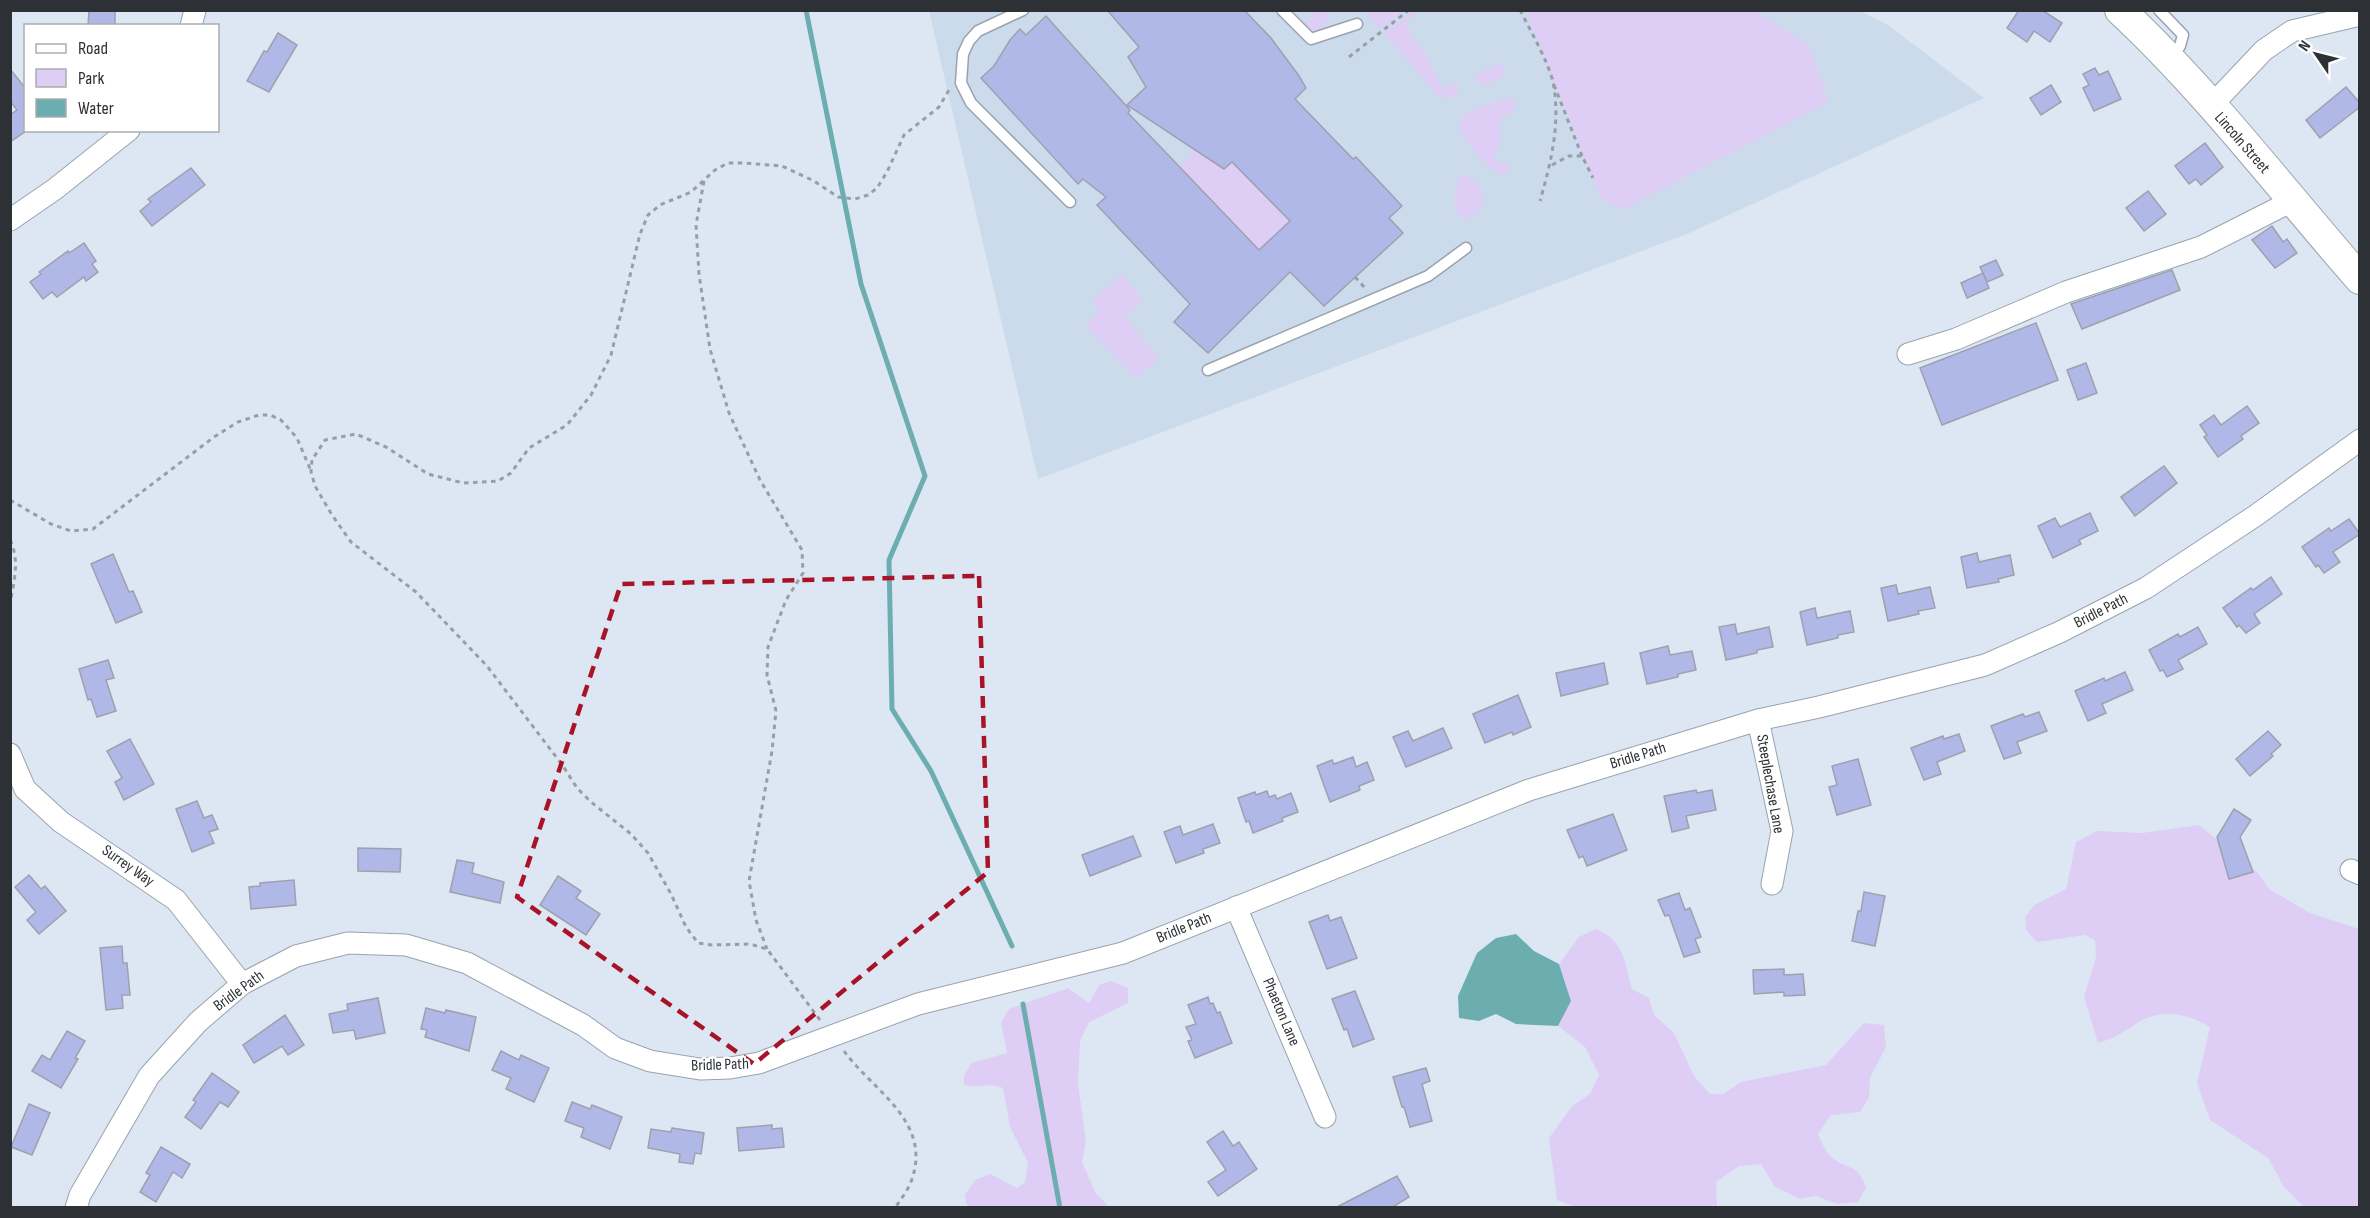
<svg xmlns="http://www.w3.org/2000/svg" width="2370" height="1218" viewBox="0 0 2370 1218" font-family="'Sofia Sans Condensed',sans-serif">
  <rect width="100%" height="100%" fill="#dde7f3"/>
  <polygon fill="#cbdbeb" points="929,11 1860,11 1888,25 1984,98 1687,234 1038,479"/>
  <g fill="#decef5">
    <path d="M 1414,10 L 1416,14 L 1405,24 L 1428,59 L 1442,88 L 1453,83 L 1458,85 L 1458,94 C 1451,100 1443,99 1436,94 L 1384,33 Z"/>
    <polygon points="1532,10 1753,11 1809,45 1829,102 1622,210 1601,199 1527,15"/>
    <polygon points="1311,11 1329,11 1328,20 1320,31 1313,31 1305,27 1306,22 1315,15"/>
    <polygon points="1395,11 1405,11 1381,29 1362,11"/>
    <polygon points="1502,63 1505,71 1501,78 1484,85 1478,84 1476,76 1478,73"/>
    <path d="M 1510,98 L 1515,100 L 1515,112 L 1501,116 L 1500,139 L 1494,161 L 1508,164 L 1508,171 L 1503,175 C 1485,170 1464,141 1459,125 C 1461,107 1495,103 1510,98 Z"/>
    <polygon points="1195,150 1224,169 1232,162 1290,221 1259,250 1179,166"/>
    <path d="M 1460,174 C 1485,177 1494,209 1466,219 L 1461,218 L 1455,210 L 1455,190 Z"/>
    <polygon points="1122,274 1143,300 1125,317 1159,358 1136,378 1085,325 1097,313 1093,300"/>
    <path d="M 2199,825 L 2258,873 L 2269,889 L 2310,913 L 2359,929 L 2359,1207 L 2304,1207 L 2284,1187 L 2268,1158 L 2210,1120 L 2197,1083 L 2210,1027 C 2188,1014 2163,1008 2139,1022 C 2125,1031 2114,1039 2098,1043 L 2084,997 L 2096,957 L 2095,940 L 2085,935 L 2037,942 L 2026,930 L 2025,917 L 2034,905 L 2066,889 L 2076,842 L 2097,831 L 2142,833 Z"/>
    <path d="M 1595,929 C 1623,938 1625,962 1632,989 L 1649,998 L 1654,1015 L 1674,1033 L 1694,1076 L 1710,1094 L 1723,1094 L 1741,1082 L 1826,1065 L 1864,1023 L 1884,1025 L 1886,1047 L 1870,1078 L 1869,1098 L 1860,1112 L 1831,1115 L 1818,1134 C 1821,1140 1825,1151 1830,1156 C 1846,1170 1859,1163 1866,1188 L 1858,1202 L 1837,1204 L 1816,1196 L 1800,1199 L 1775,1187 L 1761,1164 L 1739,1166 L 1716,1182 L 1717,1207 L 1599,1208 L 1598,1206 L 1575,1207 L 1557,1200 L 1549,1138 L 1572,1106 L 1590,1094 L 1599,1075 L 1585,1047 L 1558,1026 L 1571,1000 L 1559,964 L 1579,937 Z"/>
    <path d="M 1111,981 L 1128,988 L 1128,1003 L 1089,1022 L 1080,1041 L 1078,1083 L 1086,1142 L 1082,1162 L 1096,1194 L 1110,1207 L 970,1207 L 966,1204 L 965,1195 L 975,1180 L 990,1174 L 1017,1188 L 1025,1182 L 1028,1163 L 1010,1127 L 1003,1088 C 989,1082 977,1090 964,1084 L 964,1076 L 971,1063 L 1007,1053 L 1001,1022 L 1009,1009 L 1068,988 L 1089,1003 L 1099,985 Z"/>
  </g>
  <polygon fill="#6caeb0" points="1516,934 1534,951 1559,964 1571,1001 1558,1026 1516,1024 1496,1014 1479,1021 1459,1018 1458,996 1477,953 1496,938"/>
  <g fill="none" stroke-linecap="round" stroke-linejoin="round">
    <g stroke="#6caeb0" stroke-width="5">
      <polyline points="806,10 861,284 925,476 889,560 892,709 931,771 1012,946"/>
      <polyline points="1023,1004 1060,1208"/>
    </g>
  </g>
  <g fill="#b0b8e8" stroke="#9ea0ae" stroke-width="1.5">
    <polygon points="89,10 115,10 115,26 88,26"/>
    <polygon points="1107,10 1244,10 1271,38 1299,76 1306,88 1295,99 1353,159 1356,157 1402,206 1389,218 1403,233 1324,306 1290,272 1208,353 1174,322 1190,304 1097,205 1106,197 1083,179 1078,184 981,78 994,66 1010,40 1020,29 1026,35 1046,16 1130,110 1128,113 1259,250 1290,221 1232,162 1224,169 1127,105 1146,87 1128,57 1139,47"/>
    <polygon points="2019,10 2042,10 2062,23 2050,42 2034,31 2027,42 2007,28"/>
    <polygon points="278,33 297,45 269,92 247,81 264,51 267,52"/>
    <polygon points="2095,68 2099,75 2108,71 2121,99 2094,111 2083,88 2089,85 2083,74"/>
    <polygon points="10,69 26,89 26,131 10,142 10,115 17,110 10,101"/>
    <polygon points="2051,85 2061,102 2041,115 2030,98"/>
    <polygon points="2346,87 2360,103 2360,107 2320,138 2306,120"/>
    <polygon points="2205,143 2223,167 2201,185 2196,179 2189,184 2175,166"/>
    <polygon points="191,168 205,185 152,226 140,211 151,202 148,199"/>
    <polygon points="2148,191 2166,214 2144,231 2126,208"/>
    <polygon points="2272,226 2283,242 2287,239 2297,253 2275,268 2252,240"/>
    <polygon points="84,243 96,261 92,264 98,272 86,281 84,277 57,297 52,292 43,299 30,282 41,274 39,272 68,251 69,253"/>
    <polygon points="1996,260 2003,275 1987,282 1980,267"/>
    <polygon points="2172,270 2180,290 2082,329 2071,304"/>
    <polygon points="1983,273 1989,288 1967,298 1961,283"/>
    <polygon points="2036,323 2058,380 1942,425 1920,368"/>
    <polygon points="2086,363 2097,393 2078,400 2067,370"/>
    <polygon points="2247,406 2259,423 2241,436 2243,439 2218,457 2204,437 2207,435 2200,425 2214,415 2221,425"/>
    <polygon points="2164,466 2177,483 2135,516 2121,497"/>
    <polygon points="2090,513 2098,531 2079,540 2081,544 2053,558 2038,526 2055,518 2060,527"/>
    <polygon points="2349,519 2360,534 2333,552 2340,562 2324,573 2318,565 2316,567 2302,547 2329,528 2331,531"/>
    <polygon points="1977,553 1979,562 2010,555 2014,575 1998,579 1999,582 1967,588 1961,557"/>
    <polygon points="113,554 129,592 133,591 142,612 116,623 91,564"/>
    <polygon points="2271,577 2282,594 2254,614 2260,623 2246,633 2239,625 2237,627 2223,608 2251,588 2253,590"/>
    <polygon points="1896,585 1898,594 1930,587 1935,608 1918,611 1919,614 1888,621 1881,588"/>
    <polygon points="1815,608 1817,618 1850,611 1854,632 1838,635 1838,638 1807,645 1800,612"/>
    <polygon points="1735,624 1737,634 1769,627 1773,647 1757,650 1757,653 1726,660 1719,627"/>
    <polygon points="2198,627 2207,644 2178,660 2183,669 2167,677 2163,670 2160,671 2149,650 2178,634 2180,637"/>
    <polygon points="1668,646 1670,655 1692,651 1696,670 1678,674 1678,677 1647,684 1640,653"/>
    <polygon points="108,660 114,678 106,680 116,711 97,717 91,699 88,700 79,669"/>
    <polygon points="1604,663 1608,684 1561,696 1556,673"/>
    <polygon points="2125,672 2133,690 2102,704 2106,713 2088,721 2075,691 2104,678 2105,681"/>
    <polygon points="1518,695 1531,727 1513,735 1512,732 1485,743 1473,714"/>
    <polygon points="2039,712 2047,731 2017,742 2021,753 2004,759 1991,726 2023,714 2025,717"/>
    <polygon points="1443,728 1452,748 1406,767 1393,737 1408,731 1413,741"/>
    <polygon points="2268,731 2281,745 2271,754 2273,756 2250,776 2236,759"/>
    <polygon points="1959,734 1965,751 1937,762 1941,774 1924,780 1911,748 1943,736 1944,739"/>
    <polygon points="130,739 154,784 124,800 115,782 122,778 107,751"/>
    <polygon points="1353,757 1356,767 1367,762 1374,780 1359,786 1360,790 1330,802 1317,766 1332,760 1334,764"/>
    <polygon points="1858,759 1871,805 1837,815 1829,787 1837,785 1832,766"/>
    <polygon points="1696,790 1697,793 1712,790 1716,810 1686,816 1689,828 1672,832 1664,796"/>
    <polygon points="1267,791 1269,797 1275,795 1277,799 1291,793 1298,812 1282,818 1283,821 1253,833 1249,821 1246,822 1238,798 1255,792 1256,795"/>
    <polygon points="197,801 204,818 212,815 218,829 209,832 214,843 192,852 176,809"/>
    <polygon points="2234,809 2251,820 2240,837 2253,872 2229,879 2217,837"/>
    <polygon points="1613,814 1627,850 1587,866 1583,856 1579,858 1567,830"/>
    <polygon points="1213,824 1220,843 1203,849 1204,853 1176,863 1164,832 1180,826 1183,835"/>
    <polygon points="1133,836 1141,856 1090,876 1082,855"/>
    <polygon points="358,848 401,849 400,872 358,871"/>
    <polygon points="457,860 474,863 472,873 504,882 500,903 450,892"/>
    <polygon points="29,875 41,889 45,886 66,911 39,934 27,920 36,912 15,887"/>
    <polygon points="558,876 581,891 576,898 600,914 586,935 540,905"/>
    <polygon points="294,880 296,905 251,909 249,887 260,886 260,883"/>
    <polygon points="1864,892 1885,896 1875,946 1852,941 1858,911 1861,911"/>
    <polygon points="1679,893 1685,910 1690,908 1701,937 1695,939 1700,952 1684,957 1669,915 1665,916 1658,900"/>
    <polygon points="1328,915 1330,921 1341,917 1357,958 1327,969 1309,922"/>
    <polygon points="122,946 123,963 127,963 130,995 122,995 123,1008 106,1010 100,948"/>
    <polygon points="1784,969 1784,975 1803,974 1805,995 1784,996 1784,992 1754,994 1753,970"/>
    <polygon points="1355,991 1374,1039 1353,1047 1347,1029 1344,1030 1332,999"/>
    <polygon points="1208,997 1210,1004 1213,1003 1217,1013 1220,1012 1232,1043 1195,1058 1188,1041 1192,1040 1186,1027 1196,1024 1188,1005"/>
    <polygon points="378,998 385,1033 356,1039 354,1030 333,1033 329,1014 348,1010 347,1004"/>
    <polygon points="426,1008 445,1013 446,1010 476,1017 469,1051 425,1037 427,1030 421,1029"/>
    <polygon points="285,1015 304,1045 288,1055 282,1046 254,1063 243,1045"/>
    <polygon points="67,1031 85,1041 75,1058 78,1059 61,1088 32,1071 42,1055 50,1060"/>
    <polygon points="501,1051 519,1060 521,1055 549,1068 534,1102 506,1089 511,1078 492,1070"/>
    <polygon points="1426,1068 1430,1081 1422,1084 1432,1121 1410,1127 1404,1107 1402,1107 1393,1077"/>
    <polygon points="212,1073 239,1092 228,1107 220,1102 201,1129 185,1117 196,1102 193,1100"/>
    <polygon points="572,1102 590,1109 592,1105 622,1117 610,1149 581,1137 584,1128 565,1121"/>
    <polygon points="29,1104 50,1113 32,1155 11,1147"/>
    <polygon points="772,1125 772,1129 782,1128 784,1147 739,1151 737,1128"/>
    <polygon points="672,1128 704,1133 701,1154 695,1153 693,1164 679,1162 680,1154 648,1148 651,1129 671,1132"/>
    <polygon points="1223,1131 1233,1146 1239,1142 1257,1169 1218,1196 1208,1182 1226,1170 1207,1142"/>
    <polygon points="161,1147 190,1164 182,1178 173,1172 156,1202 140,1192 150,1175 146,1173"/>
    <polygon points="1397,1176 1409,1197 1391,1208 1335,1208"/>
  </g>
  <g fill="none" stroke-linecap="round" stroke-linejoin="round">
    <defs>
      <g id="service">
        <polyline points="1023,10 978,31 969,41 963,54 961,83 971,103 1070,202"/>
        <polyline points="1282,10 1311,39 1357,24"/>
        <polyline points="2159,10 2183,35 2180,46 2169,58"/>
        <polyline points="1208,370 1428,276 1466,248"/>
      </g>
      <g id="minor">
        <polyline points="191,26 195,10"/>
        <polyline points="2211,106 2264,50 2292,31 2360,15"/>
        <polyline points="10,220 55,189 129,130"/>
        <polyline points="1908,354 1956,339 2066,292 2201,247 2292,201"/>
        <polyline points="1758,720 1782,831 1772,884"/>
        <polyline points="10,754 25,789 61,822 176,900 242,984"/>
        <polyline points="2351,870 2360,874"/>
        <polyline points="1236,907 1325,1117"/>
        <polyline points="76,1208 80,1195 149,1076 198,1022 242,984 296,956 348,943 406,945 467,963 583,1025 615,1048 650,1061 700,1069 730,1068 759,1063 918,1004 1123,953 1529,790 1758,720 1819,707 1985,665 2060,632 2146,588 2255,516 2360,440"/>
      </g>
      <path id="secondary" d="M 2120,10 C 2208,92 2281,189 2360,279"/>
    </defs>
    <use href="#service" stroke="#99a3ae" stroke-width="13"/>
    <use href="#minor" stroke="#99a3ae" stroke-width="23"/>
    <use href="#secondary" stroke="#99a3ae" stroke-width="32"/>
    <g stroke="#979ea7" stroke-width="3" stroke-dasharray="4.5 4.5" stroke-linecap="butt">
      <path d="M 1520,10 C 1530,30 1548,61 1553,82 C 1561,122 1551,163 1540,201"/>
      <polyline points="1349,57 1409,10"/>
      <polyline points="1554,85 1582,156"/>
      <polyline points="1552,165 1569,156 1582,156 1593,178"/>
      <polyline points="704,181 696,225 699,274 710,349 729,413 760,480 802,550 803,573 786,600 768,647 767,675 776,711 772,751 749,881 756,920 767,949"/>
      <polyline points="1355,277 1366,289"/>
      <polyline points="10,500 51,524 71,531 93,529 214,437 238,422 259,415 270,415 281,420 297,438 311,471"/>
      <path d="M 10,540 C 20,560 14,582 10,603"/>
      <polyline points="820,1020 767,949 750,944 712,945 698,943 686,927 671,894 648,853 631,834 591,802 577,788 563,766 487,666 416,592 351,542 332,515 315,486 311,472 312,460 325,440 356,434 386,447 428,474 463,483 498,481 511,473 529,448 567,425 591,395 611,355 640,234 648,215 660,205 691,192 715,170 728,163 744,163 782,166 814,181 838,197 855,199 868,195 877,188 887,172 904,135 939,107 949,90"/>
      <path d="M 844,1051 C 872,1090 932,1121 912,1179 C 909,1189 901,1199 895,1208"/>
    </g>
    <use href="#service" stroke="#fff" stroke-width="10"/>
    <use href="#minor" stroke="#fff" stroke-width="21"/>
    <use href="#secondary" stroke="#fff" stroke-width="30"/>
  </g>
  <path fill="none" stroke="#a91327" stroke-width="4.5" stroke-dasharray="12 8" stroke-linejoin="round" d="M 979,576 L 988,872 L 754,1064 L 517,897 L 621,584 Z"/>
  <g text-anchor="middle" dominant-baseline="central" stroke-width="4.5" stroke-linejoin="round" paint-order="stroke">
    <g font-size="16" fill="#2d3135" stroke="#fff">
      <text transform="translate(2242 143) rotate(49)">Lincoln Street</text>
      <text transform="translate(2101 611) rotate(-27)">Bridle Path</text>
      <text transform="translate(1638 756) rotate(-17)">Bridle Path</text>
      <text transform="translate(1770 784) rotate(80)">Steeplechase Lane</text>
      <text transform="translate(128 866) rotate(35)">Surrey Way</text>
      <text transform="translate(1184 928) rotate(-22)">Bridle Path</text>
      <text transform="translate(239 991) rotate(-36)">Bridle Path</text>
      <text transform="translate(1281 1012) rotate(67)">Phaeton Lane</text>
      <text transform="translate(720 1065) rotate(-2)">Bridle Path</text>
    </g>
  </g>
  <rect width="2370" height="1218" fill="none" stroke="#2d3135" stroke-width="24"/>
  <rect x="24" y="24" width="195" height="108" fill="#ffffff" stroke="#abadae" stroke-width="1.5"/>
  <rect x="36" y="44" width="30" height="9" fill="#ffffff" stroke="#abadae" stroke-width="1.5"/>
  <text x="78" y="54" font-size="18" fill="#2d3135">Road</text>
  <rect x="36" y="69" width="30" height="18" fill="#decef5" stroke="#abadae" stroke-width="1.5"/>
  <text x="78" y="84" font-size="18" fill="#2d3135">Park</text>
  <rect x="36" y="99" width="30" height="18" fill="#6caeb0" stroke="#abadae" stroke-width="1.5"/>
  <text x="78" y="114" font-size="18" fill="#2d3135">Water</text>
  <g transform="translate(2316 54) rotate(305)" stroke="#ffffff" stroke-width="4.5" paint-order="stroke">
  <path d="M0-4.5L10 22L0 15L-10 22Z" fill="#2d3135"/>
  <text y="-9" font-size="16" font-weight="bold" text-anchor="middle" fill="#2d3135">N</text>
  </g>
</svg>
